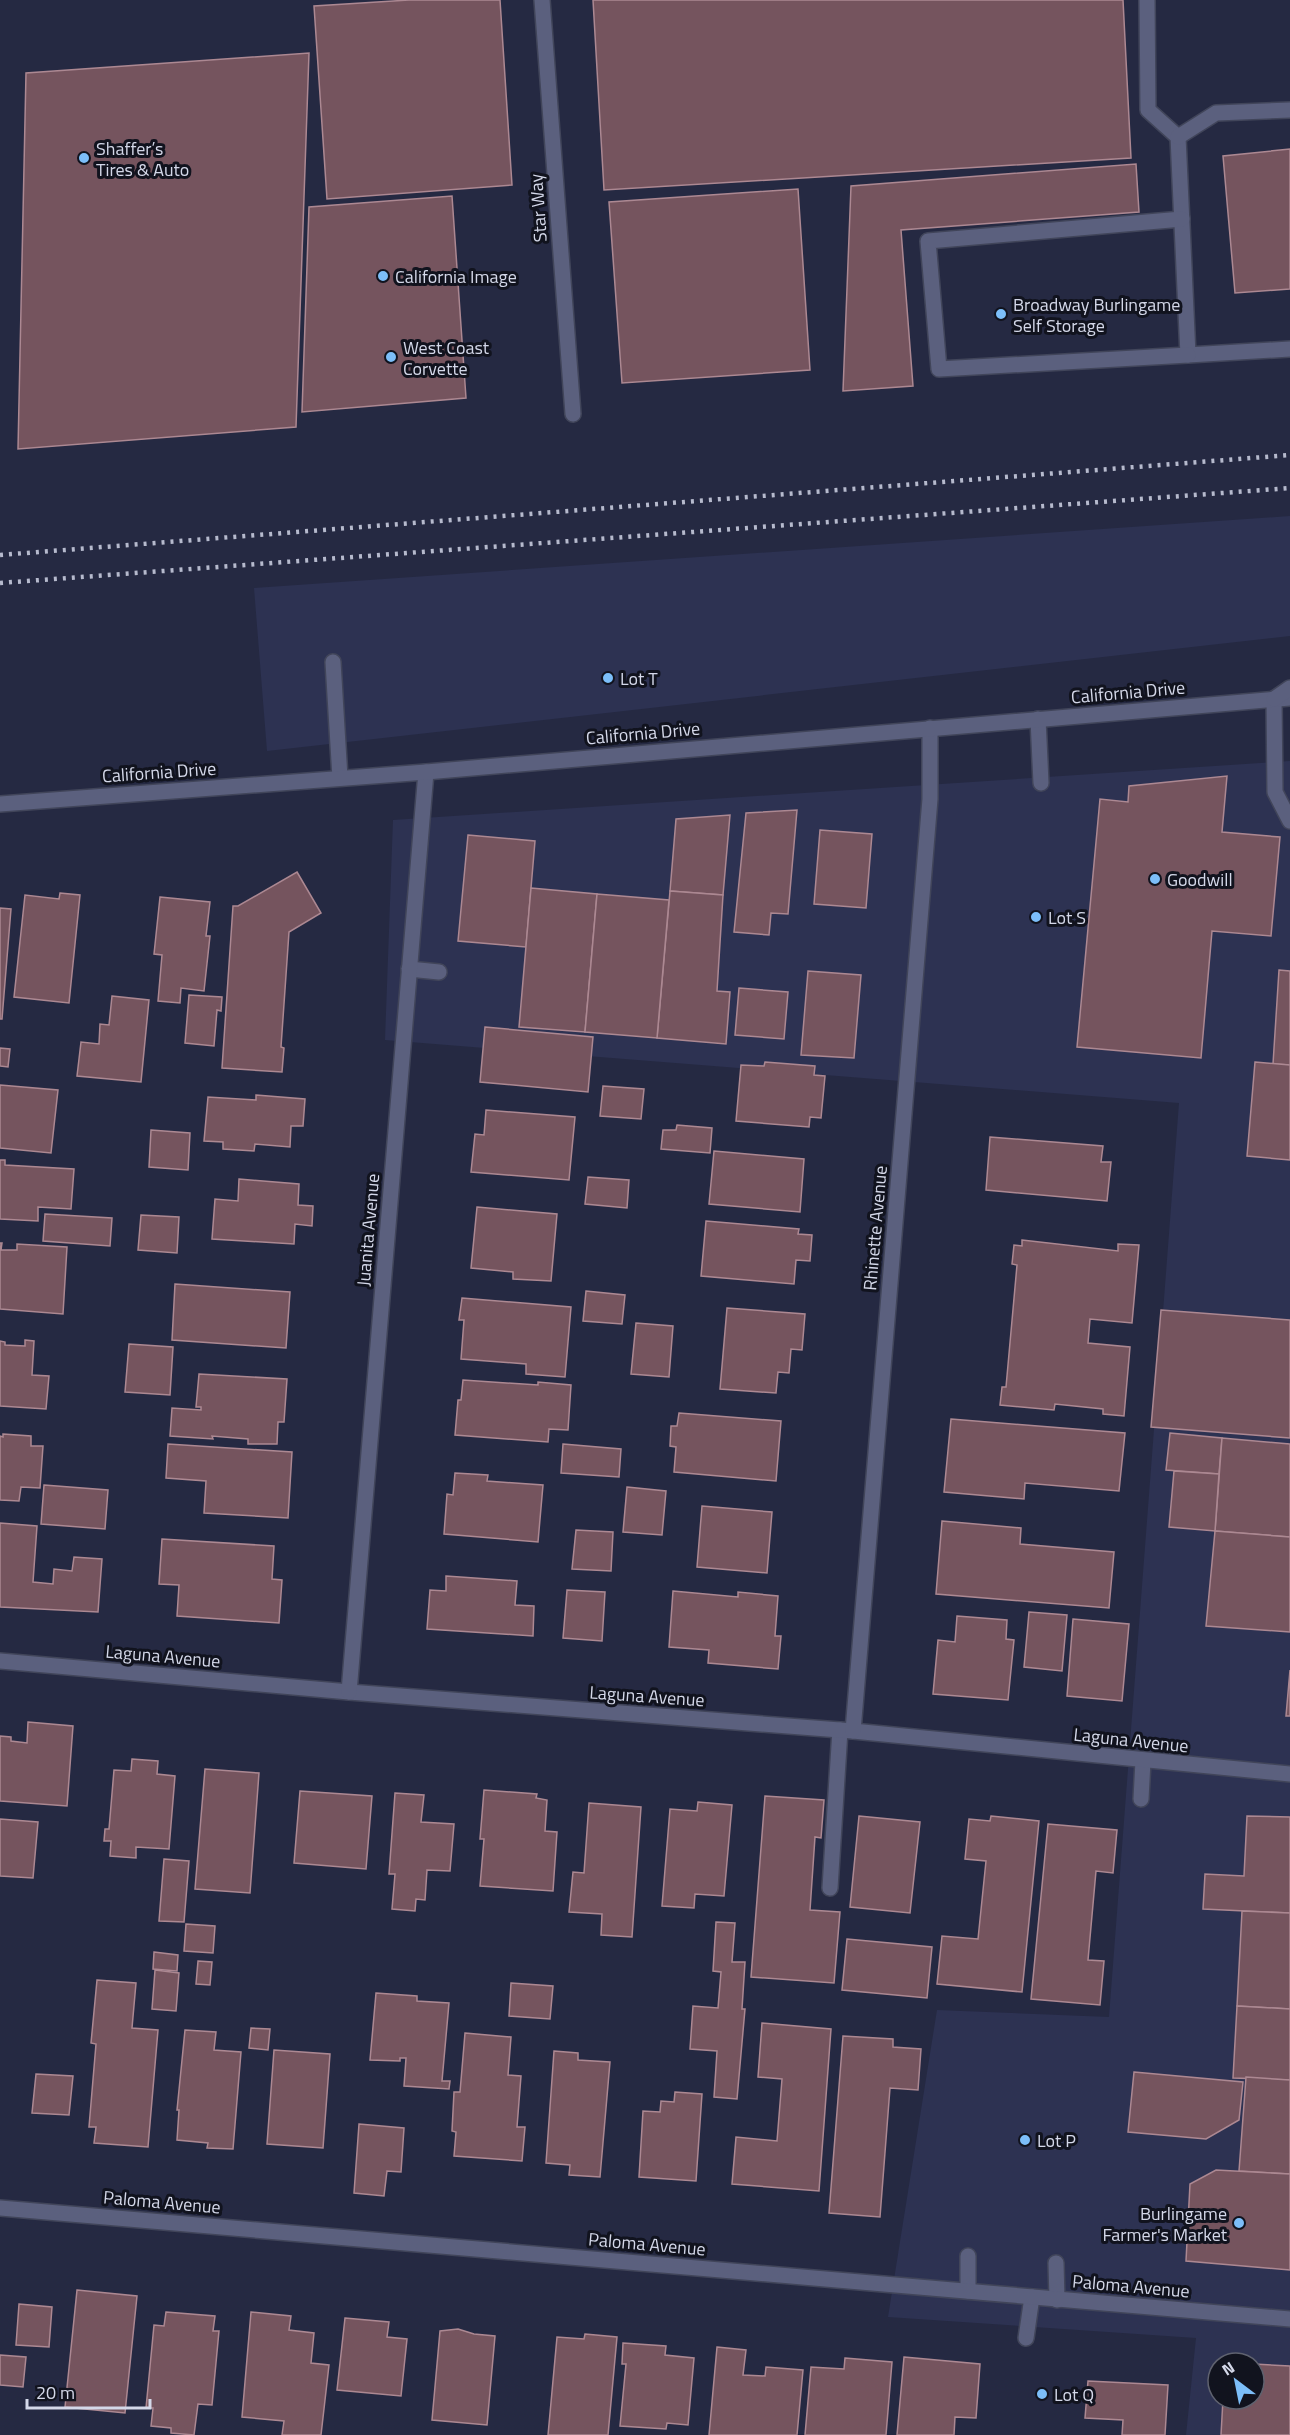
<svg xmlns="http://www.w3.org/2000/svg" width="1290" height="2435" viewBox="0 0 1290 2435" font-family="'Titillium Web',sans-serif">
  <rect width="100%" height="100%" fill="#252942"/>
  <g fill="#2d3252" fill-rule="evenodd">
    <polygon points="1290,516 1290,636 267,751 254,588"/>
    <path d="M 1290,761 L 1290,2435 L 1186,2435 L 1196,2338 L 888,2317 L 937,2010 L 1109,2017 L 1179,1103 L 385,1040 L 393,820 ZM 1218,2363 L 1254,2363 L 1254,2399 L 1218,2399 Z"/>
  </g>
  <g fill="#75545e" stroke="#ac8892" stroke-width="1.5">
    <polygon points="409,0 500,0 512,185 327,199 314,6"/>
    <polygon points="593,0 1123,0 1131,158 604,190"/>
    <polygon points="309,53 296,427 18,449 26,73"/>
    <polygon points="1290,149 1290,289 1235,293 1223,156"/>
    <polygon points="1136,164 1139,212 901,230 913,386 843,391 851,186"/>
    <polygon points="798,189 810,370 622,383 609,202"/>
    <polygon points="452,196 466,398 302,412 309,207"/>
    <polygon points="1227,776 1222,832 1280,837 1271,936 1212,931 1201,1058 1077,1047 1100,799 1128,802 1129,786"/>
    <polygon points="797,810 788,914 771,913 769,935 734,932 746,813"/>
    <polygon points="730,815 723,895 670,891 676,819"/>
    <polygon points="820,830 872,834 866,908 814,904"/>
    <polygon points="468,835 535,841 526,947 458,941"/>
    <polygon points="297,872 321,913 289,932 281,1047 284,1048 282,1072 222,1068 233,906 238,906"/>
    <polygon points="531,888 597,894 585,1032 519,1027"/>
    <polygon points="670,891 723,895 717,991 730,992 726,1044 657,1038"/>
    <polygon points="60,893 80,895 69,1003 14,997 25,895 59,899"/>
    <polygon points="597,894 669,900 657,1038 585,1032"/>
    <polygon points="160,897 210,902 206,936 210,936 204,991 181,988 180,1003 158,1001 162,955 154,954"/>
    <polygon points="0,908 11,909 2,1019 0,1019"/>
    <polygon points="1279,970 1290,971 1290,1065 1273,1064"/>
    <polygon points="808,971 861,975 854,1058 801,1055"/>
    <polygon points="739,988 788,992 784,1039 735,1035"/>
    <polygon points="189,995 222,997 221,1011 217,1010 214,1046 185,1043"/>
    <polygon points="112,996 149,1000 141,1082 77,1076 81,1042 99,1044 100,1024 109,1025"/>
    <polygon points="485,1027 593,1037 588,1092 480,1082"/>
    <polygon points="0,1048 10,1049 8,1067 0,1066"/>
    <polygon points="765,1062 815,1066 814,1075 825,1076 821,1118 810,1117 809,1127 736,1121 741,1065 764,1066"/>
    <polygon points="1255,1062 1290,1065 1290,1160 1247,1156"/>
    <polygon points="0,1085 58,1090 51,1153 0,1148"/>
    <polygon points="603,1086 644,1089 641,1119 600,1116"/>
    <polygon points="256,1095 305,1099 303,1126 291,1126 290,1147 255,1144 254,1151 223,1149 223,1142 204,1141 208,1097 256,1100"/>
    <polygon points="486,1110 575,1117 569,1180 471,1172 475,1134 484,1135"/>
    <polygon points="677,1125 712,1128 710,1153 661,1149 663,1130 676,1130"/>
    <polygon points="151,1130 190,1133 188,1170 149,1167"/>
    <polygon points="990,1137 1103,1146 1101,1162 1111,1162 1107,1201 986,1190"/>
    <polygon points="714,1151 804,1159 800,1212 709,1204"/>
    <polygon points="0,1160 5,1160 5,1165 74,1169 71,1209 38,1207 38,1221 0,1219"/>
    <polygon points="588,1177 629,1180 627,1208 585,1204"/>
    <polygon points="239,1179 299,1184 298,1205 313,1206 312,1226 295,1224 294,1244 212,1239 215,1199 238,1201"/>
    <polygon points="477,1207 557,1214 551,1281 513,1279 513,1272 471,1268"/>
    <polygon points="45,1214 112,1218 110,1246 43,1241"/>
    <polygon points="141,1215 179,1217 177,1253 138,1250"/>
    <polygon points="706,1221 799,1229 798,1234 812,1235 810,1261 796,1260 794,1284 701,1276"/>
    <polygon points="1022,1240 1118,1251 1118,1244 1139,1245 1132,1323 1090,1319 1088,1343 1130,1347 1124,1416 1103,1414 1103,1409 1055,1404 1054,1410 1000,1405 1002,1387 1006,1387 1017,1265 1012,1264 1014,1245 1022,1246"/>
    <polygon points="0,1243 2,1243 1,1250 17,1250 17,1244 67,1247 63,1314 0,1309"/>
    <polygon points="175,1284 290,1292 286,1348 172,1340"/>
    <polygon points="586,1291 625,1295 622,1324 583,1321"/>
    <polygon points="462,1298 571,1307 565,1377 526,1374 526,1364 461,1359 464,1320 459,1320"/>
    <polygon points="727,1308 805,1314 802,1350 791,1349 789,1373 778,1372 776,1393 720,1389"/>
    <polygon points="1161,1310 1290,1320 1290,1438 1151,1427"/>
    <polygon points="636,1323 673,1326 669,1377 631,1374"/>
    <polygon points="25,1340 34,1341 32,1375 49,1376 46,1409 0,1406 0,1341 5,1342 5,1345 25,1346"/>
    <polygon points="129,1344 173,1347 170,1395 125,1392"/>
    <polygon points="199,1374 287,1379 284,1422 278,1422 277,1444 248,1444 248,1439 212,1436 213,1439 170,1436 172,1408 201,1410 201,1407 196,1407"/>
    <polygon points="463,1380 538,1385 538,1382 571,1385 568,1430 549,1429 548,1442 455,1435 458,1400 461,1400"/>
    <polygon points="679,1413 781,1421 776,1481 674,1472 676,1447 670,1446 671,1426 677,1426"/>
    <polygon points="951,1419 1125,1433 1119,1491 1025,1483 1024,1499 944,1492"/>
    <polygon points="1170,1433 1222,1438 1219,1474 1166,1470"/>
    <polygon points="3,1434 31,1436 31,1446 43,1446 40,1488 21,1487 19,1501 0,1500 0,1436 3,1437"/>
    <polygon points="1222,1438 1290,1444 1290,1537 1215,1531"/>
    <polygon points="168,1444 292,1452 288,1518 204,1513 206,1481 166,1478"/>
    <polygon points="563,1444 621,1449 619,1477 561,1473"/>
    <polygon points="1174,1471 1219,1474 1215,1531 1169,1527"/>
    <polygon points="455,1473 488,1475 487,1481 543,1485 538,1542 444,1534 447,1494 453,1495"/>
    <polygon points="44,1485 108,1490 105,1529 41,1524"/>
    <polygon points="627,1487 666,1491 662,1535 623,1532"/>
    <polygon points="702,1506 772,1512 767,1573 697,1567"/>
    <polygon points="942,1521 1021,1528 1020,1544 1114,1552 1109,1608 936,1594"/>
    <polygon points="0,1523 37,1526 33,1582 53,1584 54,1569 72,1571 74,1557 102,1559 98,1612 0,1607"/>
    <polygon points="576,1530 613,1532 611,1571 572,1569"/>
    <polygon points="1215,1531 1290,1537 1290,1632 1206,1626"/>
    <polygon points="162,1539 274,1546 272,1579 282,1580 279,1623 177,1616 179,1585 159,1584"/>
    <polygon points="446,1576 517,1581 515,1605 534,1606 533,1636 427,1629 430,1590 446,1591"/>
    <polygon points="567,1590 605,1592 602,1641 563,1638"/>
    <polygon points="673,1591 738,1597 738,1592 778,1596 775,1636 781,1636 778,1669 708,1663 709,1650 669,1647"/>
    <polygon points="1029,1612 1067,1615 1062,1671 1024,1667"/>
    <polygon points="957,1616 1007,1620 1006,1639 1014,1640 1008,1700 933,1694 938,1640 955,1642"/>
    <polygon points="1073,1619 1129,1624 1122,1701 1067,1696"/>
    <polygon points="1290,1670 1290,1716 1286,1716"/>
    <polygon points="28,1722 73,1726 67,1806 0,1801 0,1736 11,1737 11,1741 27,1743"/>
    <polygon points="132,1759 158,1761 157,1774 175,1776 169,1849 136,1847 136,1858 110,1856 111,1841 104,1841 105,1829 109,1829 114,1770 131,1771"/>
    <polygon points="205,1769 259,1773 250,1893 195,1889"/>
    <polygon points="484,1790 537,1794 536,1798 547,1800 545,1831 557,1832 553,1891 480,1886 484,1839 480,1839"/>
    <polygon points="300,1791 372,1796 366,1869 294,1863"/>
    <polygon points="395,1793 424,1795 421,1822 454,1824 450,1871 427,1870 425,1900 416,1899 415,1911 392,1909 395,1874 389,1874"/>
    <polygon points="765,1796 824,1800 821,1838 815,1837 810,1910 840,1912 834,1983 751,1977"/>
    <polygon points="698,1802 732,1805 724,1896 695,1894 694,1908 662,1906 670,1809 697,1811"/>
    <polygon points="589,1803 641,1807 632,1937 601,1935 602,1914 569,1912 573,1872 584,1873"/>
    <polygon points="859,1816 920,1822 910,1913 850,1907"/>
    <polygon points="991,1816 1039,1821 1022,1992 937,1984 942,1936 978,1939 986,1861 965,1859 969,1819 990,1821"/>
    <polygon points="1247,1816 1290,1817 1290,1913 1203,1909 1205,1874 1244,1876"/>
    <polygon points="0,1819 38,1822 33,1878 0,1876"/>
    <polygon points="1048,1824 1117,1830 1113,1873 1096,1871 1088,1960 1104,1961 1100,2005 1031,1999"/>
    <polygon points="164,1859 189,1861 184,1922 159,1921"/>
    <polygon points="1242,1911 1290,1913 1290,2009 1237,2006"/>
    <polygon points="716,1922 735,1923 732,1962 745,1962 742,2009 745,2009 737,2099 714,2097 717,2051 690,2049 693,2006 718,2008 721,1972 713,1971"/>
    <polygon points="186,1924 215,1926 213,1953 184,1951"/>
    <polygon points="847,1939 932,1947 927,1998 842,1990"/>
    <polygon points="154,1952 178,1955 177,1971 153,1969"/>
    <polygon points="198,1961 212,1962 210,1985 196,1984"/>
    <polygon points="155,1970 179,1973 176,2011 152,2009"/>
    <polygon points="97,1980 136,1983 132,2028 158,2030 148,2147 94,2143 96,2127 89,2127 96,2044 91,2043"/>
    <polygon points="511,1983 553,1986 550,2019 509,2016"/>
    <polygon points="376,1993 417,1996 417,2001 449,2003 442,2081 450,2081 449,2089 404,2086 406,2058 400,2058 400,2061 370,2060"/>
    <polygon points="1237,2006 1290,2009 1290,2080 1233,2078"/>
    <polygon points="762,2023 831,2029 819,2191 732,2184 736,2137 777,2141 782,2079 758,2077"/>
    <polygon points="251,2028 270,2029 268,2050 249,2048"/>
    <polygon points="185,2030 216,2032 214,2050 241,2052 233,2149 207,2148 208,2143 177,2140 179,2110 177,2110"/>
    <polygon points="465,2033 511,2037 508,2075 521,2076 517,2127 525,2127 522,2161 454,2156 456,2132 452,2131 454,2092 460,2092"/>
    <polygon points="843,2036 893,2039 893,2047 921,2049 918,2090 890,2088 880,2217 829,2213"/>
    <polygon points="274,2050 330,2054 323,2148 267,2144"/>
    <polygon points="554,2051 578,2053 578,2060 610,2062 600,2177 569,2175 570,2165 546,2163"/>
    <polygon points="1134,2072 1243,2082 1239,2120 1206,2139 1128,2132"/>
    <polygon points="36,2074 73,2076 69,2115 32,2113"/>
    <polygon points="1246,2077 1290,2080 1290,2174 1239,2171"/>
    <polygon points="675,2092 702,2094 696,2181 639,2177 643,2111 660,2112 661,2101 674,2102"/>
    <polygon points="359,2124 404,2128 401,2172 387,2171 384,2196 354,2193"/>
    <polygon points="1216,2170 1290,2174 1290,2270 1186,2261 1190,2184"/>
    <polygon points="77,2290 137,2296 125,2413 65,2407"/>
    <polygon points="19,2304 52,2307 49,2347 16,2345"/>
    <polygon points="166,2312 215,2316 213,2331 219,2331 212,2405 198,2404 194,2435 171,2433 171,2428 151,2426 153,2408 146,2408 154,2325 164,2326"/>
    <polygon points="251,2312 291,2316 289,2330 314,2333 311,2363 329,2365 321,2435 282,2435 284,2421 242,2417"/>
    <polygon points="345,2318 389,2322 387,2337 407,2339 401,2396 337,2390"/>
    <polygon points="458,2329 474,2334 495,2336 487,2425 432,2420 440,2331"/>
    <polygon points="585,2334 617,2337 608,2435 548,2435 557,2337 584,2339"/>
    <polygon points="623,2343 666,2346 665,2355 694,2358 688,2425 667,2423 666,2429 620,2426 626,2364 622,2364"/>
    <polygon points="717,2347 746,2350 743,2375 765,2376 766,2367 803,2370 797,2435 709,2435"/>
    <polygon points="0,2355 26,2357 23,2387 0,2385"/>
    <polygon points="904,2357 980,2364 976,2418 955,2417 954,2435 897,2435"/>
    <polygon points="845,2358 892,2362 886,2435 805,2435 811,2367 844,2369"/>
    <polygon points="1254,2364 1290,2366 1290,2435 1221,2435 1223,2399 1254,2399"/>
    <polygon points="1088,2381 1168,2385 1165,2435 1122,2435 1123,2420 1085,2418"/>
  </g>
  <g fill="none" stroke-linecap="round" stroke-linejoin="round">
    <defs>
      <g id="service">
        <polyline points="542,0 573,414"/>
        <polyline points="1147,0 1148,110 1178,137 1188,355 1290,349"/>
        <polyline points="1178,137 1216,113 1290,110"/>
        <polyline points="1182,219 928,241 939,369 1188,355"/>
        <polyline points="333,662 340,778"/>
        <polyline points="1274,699 1275,792 1290,821"/>
        <polyline points="1038,719 1041,783"/>
        <polyline points="409,969 439,972"/>
        <polyline points="1141,1799 1143,1761"/>
        <polyline points="830,1888 840,1730"/>
        <polyline points="1056,2263 1057,2300"/>
        <polyline points="968,2291 968,2256"/>
        <polyline points="1026,2338 1032,2297"/>
      </g>
      <g id="minor">
        <polyline points="0,1661 349,1692 853,1731 1290,1774"/>
        <polyline points="349,1692 426,772"/>
        <polyline points="853,1731 930,799 930,728"/>
        <polyline points="0,2208 1290,2319"/>
      </g>
      <polyline id="tertiary" points="0,804 426,772 1290,698"/>
      <polyline id="secondary" points="1274,699 1290,688"/>
    </defs>
    <use href="#service" stroke="#41455a" stroke-width="18"/>
    <use href="#minor" stroke="#41455a" stroke-width="18"/>
    <use href="#tertiary" stroke="#41455a" stroke-width="18"/>
    <use href="#secondary" stroke="#41455a" stroke-width="18"/>
    <use href="#service" stroke="#5b607e" stroke-width="15"/>
    <use href="#minor" stroke="#5b607e" stroke-width="15"/>
    <use href="#tertiary" stroke="#5b607e" stroke-width="15"/>
    <use href="#secondary" stroke="#5b607e" stroke-width="15"/>
    <g stroke="#b6bacd" stroke-width="4.5" stroke-dasharray="3 6" stroke-linecap="butt">
      <polyline points="0,555 1290,455"/>
      <polyline points="0,583 1290,488"/>
    </g>
  </g>
  <g fill="#7cbef9" stroke="#11131e" stroke-width="2">
    <circle cx="84" cy="158" r="6"/>
    <circle cx="383" cy="276" r="6"/>
    <circle cx="1001" cy="314" r="6"/>
    <circle cx="391" cy="357" r="6"/>
    <circle cx="608" cy="678" r="6"/>
    <circle cx="1155" cy="879" r="6"/>
    <circle cx="1036" cy="917" r="6"/>
    <circle cx="1025" cy="2140" r="6"/>
    <circle cx="1239" cy="2223" r="6"/>
    <circle cx="1042" cy="2394" r="6"/>
  </g>
  <g text-anchor="middle" dominant-baseline="central" stroke-width="6" stroke-linejoin="round" paint-order="stroke">
    <g font-size="18" fill="#d4d8e9" stroke="#11131e" text-anchor="start">
      <text x="96" y="148">Shaffer’s<tspan x="96" dy="21">Tires &amp; Auto</tspan></text>
      <text x="395" y="276">California Image</text>
      <text x="1013" y="304">Broadway Burlingame<tspan x="1013" dy="21">Self Storage</tspan></text>
      <text x="403" y="347">West Coast<tspan x="403" dy="21">Corvette</tspan></text>
      <text x="620" y="678">Lot T</text>
      <text x="1167" y="879">Goodwill</text>
      <text x="1048" y="917">Lot S</text>
      <text x="1037" y="2140">Lot P</text>
      <text x="1227" y="2213" text-anchor="end">Burlingame<tspan x="1227" dy="21">Farmer's Market</tspan></text>
      <text x="1054" y="2394">Lot Q</text>
    </g>
    <g font-size="18" fill="#d4d8e9" stroke="#11131e">
      <text transform="translate(538 208) rotate(-94)">Star Way</text>
      <text transform="translate(1128 692) rotate(-5)">California Drive</text>
      <text transform="translate(643 733) rotate(-5)">California Drive</text>
      <text transform="translate(159 772) rotate(-4)">California Drive</text>
      <text transform="translate(875 1228) rotate(-85)">Rhinette Avenue</text>
      <text transform="translate(368 1230) rotate(-85)">Juanita Avenue</text>
      <text transform="translate(163 1656) rotate(5)">Laguna Avenue</text>
      <text transform="translate(647 1696) rotate(4)">Laguna Avenue</text>
      <text transform="translate(1131 1740) rotate(6)">Laguna Avenue</text>
      <text transform="translate(162 2202) rotate(5)">Paloma Avenue</text>
      <text transform="translate(647 2244) rotate(5)">Paloma Avenue</text>
      <text transform="translate(1131 2286) rotate(5)">Paloma Avenue</text>
    </g>
  </g>
  <g transform="translate(1236 2381) rotate(328)"><circle r="28" fill="#11131e" stroke="#5f626f" stroke-width="1.5"/>
  <path d="M0-4.5L10 22L0 15L-10 22Z" fill="#7cbef9"/>
  <text y="-9" font-size="16" font-weight="bold" text-anchor="middle" fill="#d4d8e9">N</text>
  </g>
  <path d="M27 2399v9h123v-9" fill="none" stroke="#d4d8e9" stroke-width="3"/>
  <text x="36" y="2399" font-size="18" fill="#d4d8e9" stroke="#11131e" stroke-width="4.5" paint-order="stroke">20 m</text>
</svg>
